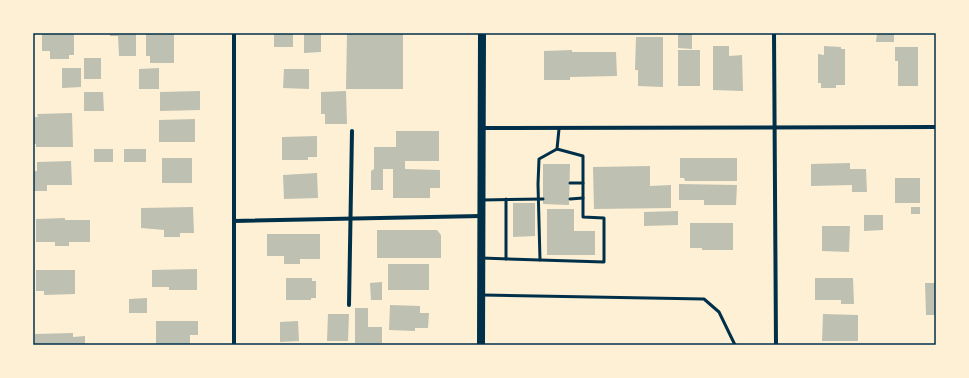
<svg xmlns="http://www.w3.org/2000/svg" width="969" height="378" viewBox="0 0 969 378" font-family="'Asap Condensed',sans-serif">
  <rect width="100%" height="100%" fill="#fdf0d5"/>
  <g fill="#bec0b2">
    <polygon points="42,33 74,33 74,55 69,55 69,59 50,59 50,51 42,51"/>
    <polygon points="110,33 136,33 136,56 119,56 118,36 110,36"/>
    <polygon points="146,33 174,33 174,63 150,63 150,56 146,56"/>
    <rect x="274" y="33" width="19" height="14"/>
    <polygon points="304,33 321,33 321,52 304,53"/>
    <polygon points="347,33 403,33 403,89 346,89"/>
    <polygon points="877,33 894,33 894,42 876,42"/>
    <polygon points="678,34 692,34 692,49 678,48"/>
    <polygon points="636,37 663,37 663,87 638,86 638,70 635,70"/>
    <polygon points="713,46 729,46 729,56 742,55 743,91 713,90"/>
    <polygon points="824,46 841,47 841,49 845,49 845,85 836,85 836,88 821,88 821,83 818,83 818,54 824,55"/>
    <polygon points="895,47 918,47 918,86 898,86 898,61 895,61"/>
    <polygon points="572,50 572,52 616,52 617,76 570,77 570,80 544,80 544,51"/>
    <rect x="678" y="50" width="22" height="36"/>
    <rect x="84" y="58" width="17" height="21"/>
    <polygon points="62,68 81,68 81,87 62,88"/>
    <polygon points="159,68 159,89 139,89 139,69"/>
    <polygon points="284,69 309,69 309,89 283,88"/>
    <polygon points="200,91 200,110 160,111 160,92"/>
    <polygon points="346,91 347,124 325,124 325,114 321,114 321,92"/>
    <polygon points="84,92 103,92 104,111 84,111"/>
    <polygon points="72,113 73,147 36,147 36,144 33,144 33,117 38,117 37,114"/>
    <polygon points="195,119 195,142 159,142 159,120"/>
    <polygon points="396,131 439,131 439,161 405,161 405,169 440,170 440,188 430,188 430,198 393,198 393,169 383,169 383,190 371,190 371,171 374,169 374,147 396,147"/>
    <polygon points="317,136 317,157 308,157 308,160 282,160 282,137"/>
    <rect x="94" y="149" width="19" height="13"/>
    <rect x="124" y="149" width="22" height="13"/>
    <rect x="162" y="158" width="30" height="25"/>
    <polygon points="680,158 737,158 737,181 685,181 684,178 680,178"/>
    <polygon points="71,161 72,185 47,185 47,191 33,191 33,171 37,171 37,162"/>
    <polygon points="850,163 850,169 866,169 867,192 852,192 852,185 811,186 811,164"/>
    <polygon points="543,164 570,164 569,205 543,204"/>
    <polygon points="650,166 650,186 671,185 671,208 594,209 593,167"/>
    <polygon points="317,173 318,198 284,199 283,175"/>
    <rect x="895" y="178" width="25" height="25"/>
    <polygon points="679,184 737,185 736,205 704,205 704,200 679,200"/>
    <polygon points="513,203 535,203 535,236 513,237"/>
    <polygon points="193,207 194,233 180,233 180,237 164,237 164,230 141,228 141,208"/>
    <rect x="911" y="207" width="9" height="7"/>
    <polygon points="547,209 574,209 574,231 595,231 595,255 547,255"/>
    <polygon points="678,211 678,225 644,226 644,212"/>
    <polygon points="864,215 883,215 883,230 864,231"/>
    <polygon points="65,218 65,220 90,220 90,242 69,242 69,246 55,246 55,242 36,242 36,219"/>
    <polygon points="690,223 733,223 733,250 702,250 702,248 690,248"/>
    <polygon points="822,226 850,226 849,252 822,251"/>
    <polygon points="377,230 437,230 441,235 441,258 377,258"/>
    <polygon points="267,234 320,234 320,259 300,259 300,264 284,264 284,256 267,256"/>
    <rect x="388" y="264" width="41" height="26"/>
    <polygon points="197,269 197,290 169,290 169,287 152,287 152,270"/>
    <polygon points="36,270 75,270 75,294 44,295 44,291 36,291"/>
    <polygon points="286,278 312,278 312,281 316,281 316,298 311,298 311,300 286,300"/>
    <polygon points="815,278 853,278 854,304 841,304 841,300 815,300"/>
    <polygon points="382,282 382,300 371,300 370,283"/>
    <polygon points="925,283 936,283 936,315 926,315"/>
    <polygon points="147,298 147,313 129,313 129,299"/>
    <polygon points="390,305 420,306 420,313 429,313 428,328 415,328 415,331 389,330"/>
    <polygon points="355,308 368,308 368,327 382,327 382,343 355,343"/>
    <polygon points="328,314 349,314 348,341 327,341"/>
    <polygon points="823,314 858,315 858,341 822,341"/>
    <polygon points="156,321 198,321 198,335 190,335 190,345 156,344"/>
    <polygon points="298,321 299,341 280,342 280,322"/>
    <polygon points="73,333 73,337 85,336 85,345 35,345 35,334"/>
  </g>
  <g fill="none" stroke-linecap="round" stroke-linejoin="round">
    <g stroke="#003049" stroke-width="3">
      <polyline points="570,183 583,183"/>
      <polyline points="506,199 506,259"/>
      <polyline points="570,199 583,198"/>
      <polyline points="482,200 543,199"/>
      <polyline points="481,258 604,262 604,218 583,217 583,156 557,149 559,129"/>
      <polyline points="540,260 538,184 539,159 557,149"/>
      <polyline points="482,295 704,299 719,312 735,345"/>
    </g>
    <g stroke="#003049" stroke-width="4">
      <polyline points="774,33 776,345"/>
      <polyline points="483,128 936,127"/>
      <polyline points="234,221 481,216"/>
      <polyline points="349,305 352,131"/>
      <polyline points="234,345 234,33"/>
    </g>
    <polyline stroke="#003049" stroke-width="8" points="481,345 482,33"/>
  </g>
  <rect width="969" height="378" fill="none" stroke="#fdf0d5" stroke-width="68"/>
  <rect x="34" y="34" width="901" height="310" fill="none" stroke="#003049" stroke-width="1.5"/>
</svg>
